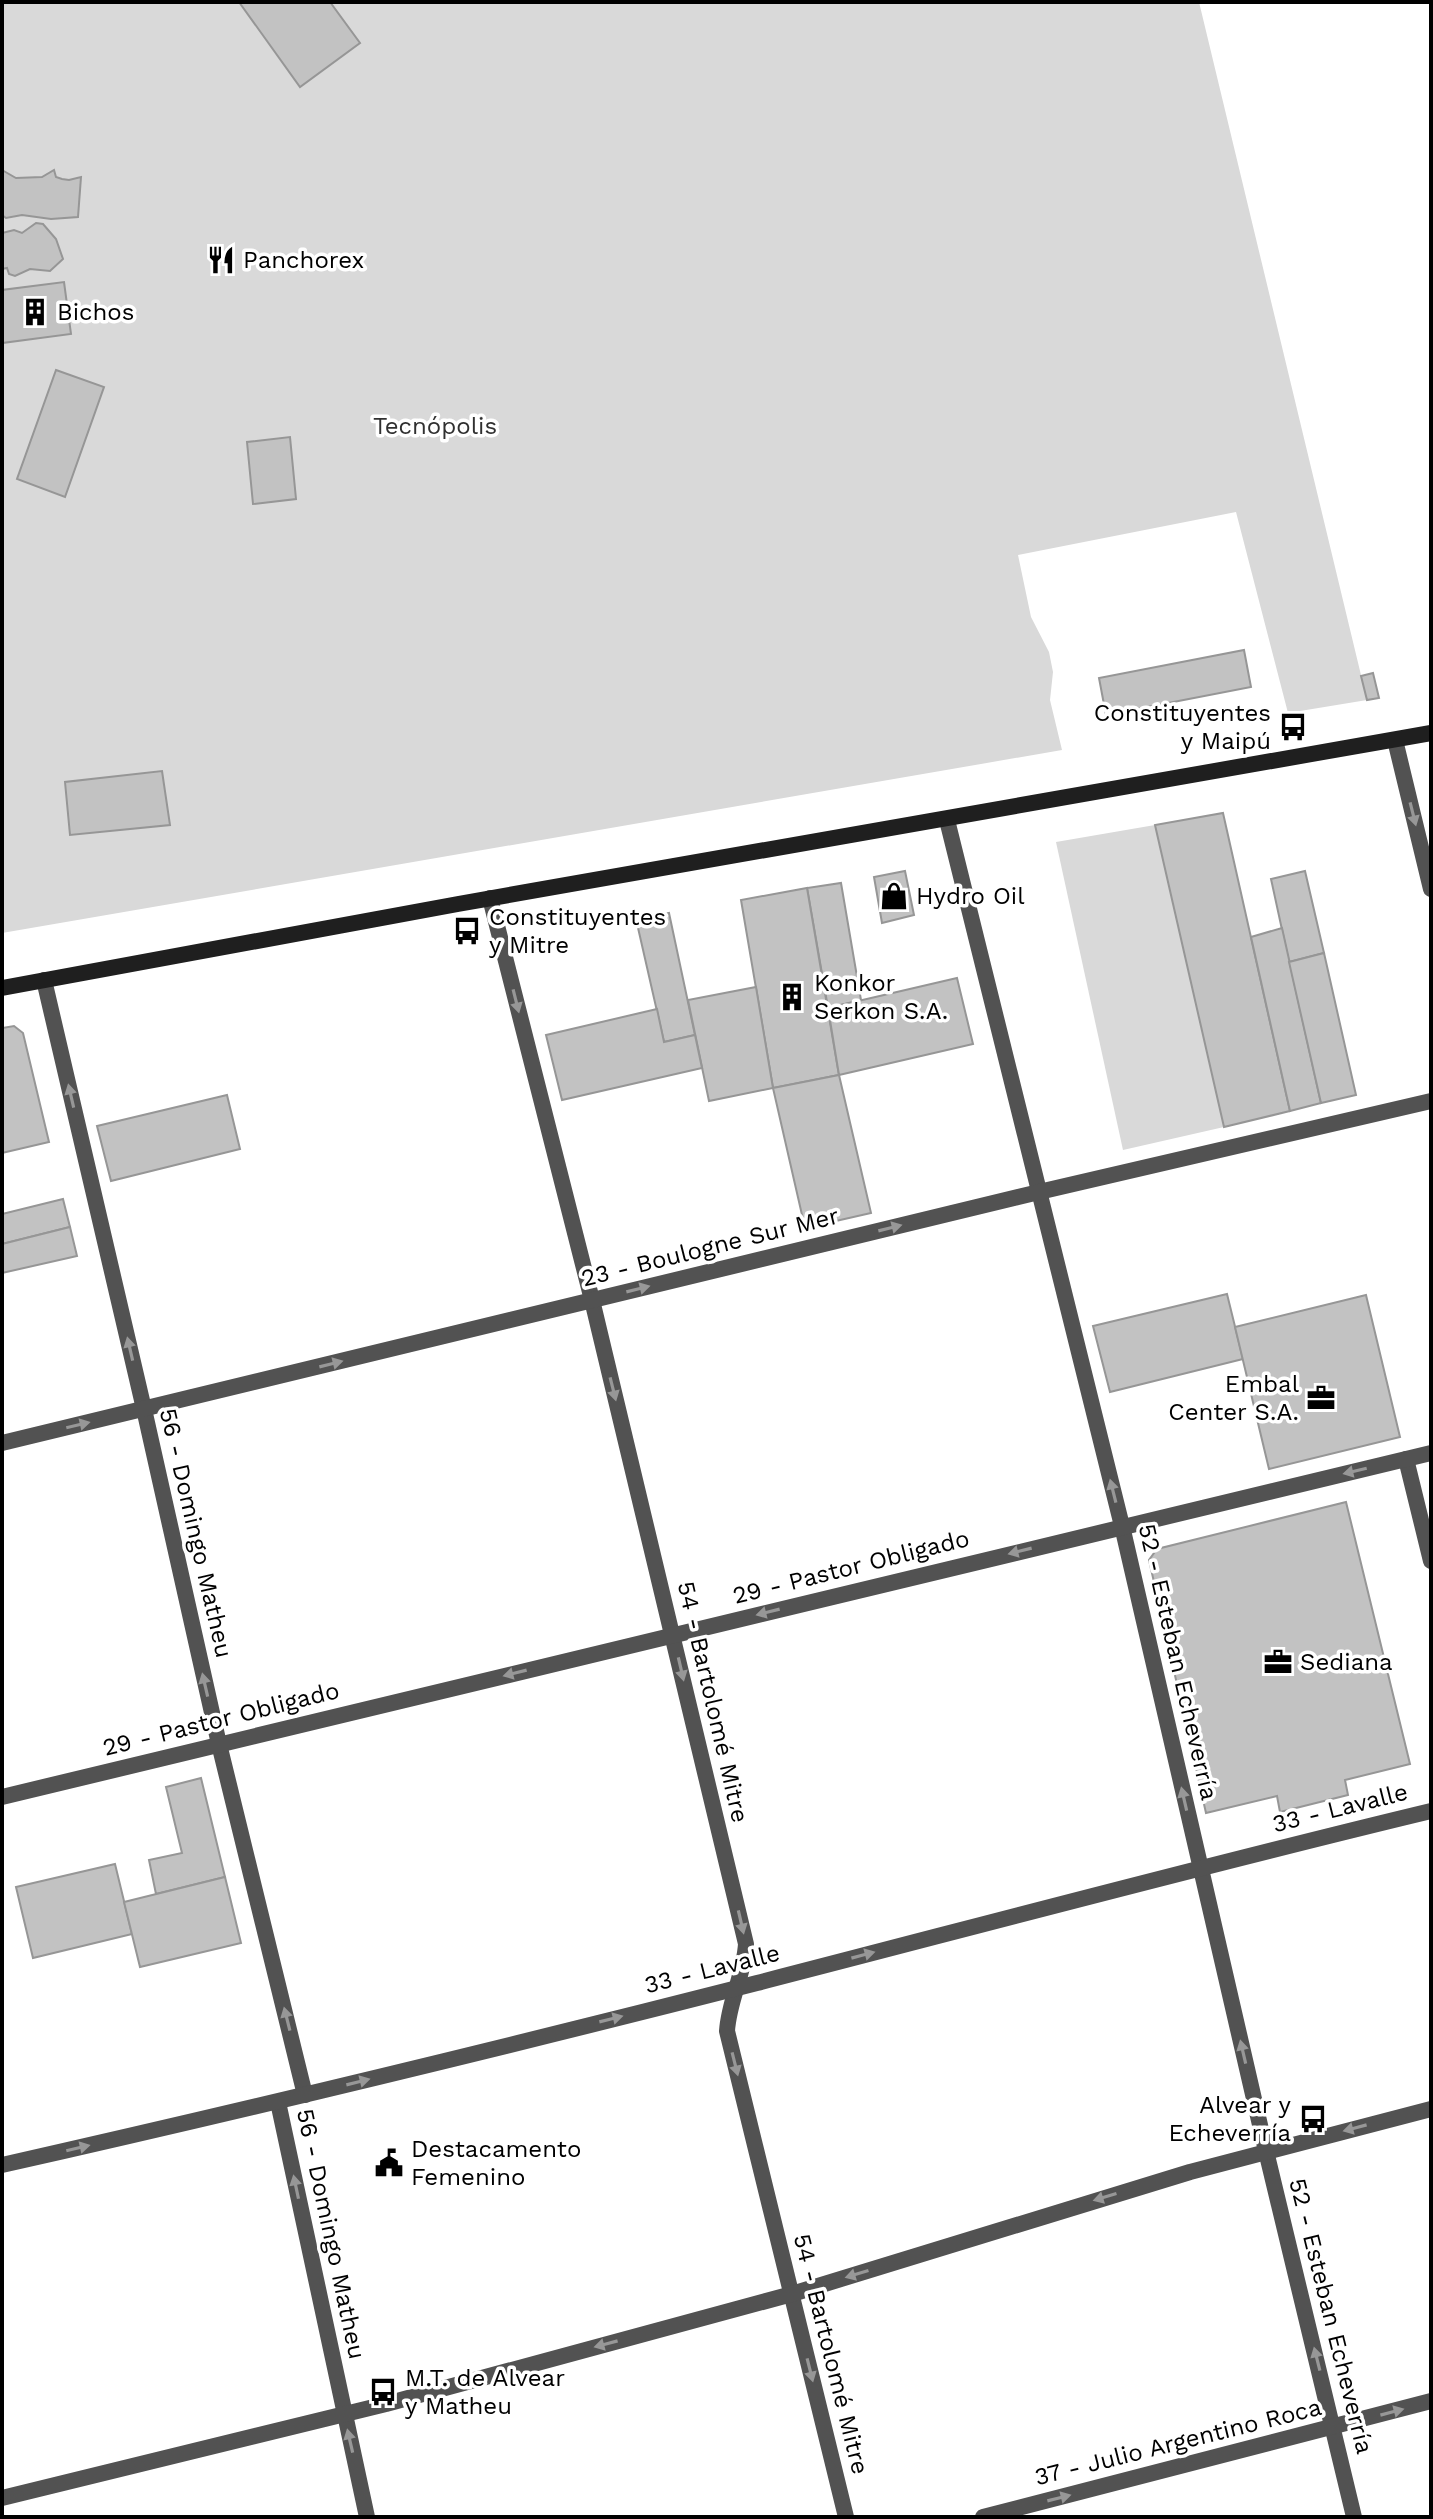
<svg xmlns="http://www.w3.org/2000/svg" width="1433" height="2519" viewBox="0 0 1433 2519" font-family="'Work Sans',sans-serif">
  <rect width="100%" height="100%" fill="#fff"/>
  <g fill="#d9d9d9">
    <polygon points="2,2 1199,2 1367,700 1288,713 1236,512 1018,555 1031,617 1049,652 1053,672 1050,700 1062,750 2,933"/>
    <polygon points="1155,825 1224,1127 1123,1150 1056,842"/>
  </g>
  <g fill="#c2c2c2" stroke="#969696" stroke-width="2">
    <polygon points="239,2 330,2 360,43 300,87"/>
    <polygon points="2,170 16,178 42,177 54,170 56,177 62,179 69,180 81,177 78,217 51,219 22,215 6,218 2,215"/>
    <polygon points="36,223 43,224 56,239 63,259 50,271 30,269 15,276 9,274 7,268 2,269 2,233 14,230 22,233"/>
    <polygon points="64,282 71,334 2,343 2,290"/>
    <polygon points="56,370 104,387 65,497 17,479"/>
    <polygon points="290,437 296,499 253,504 247,442"/>
    <polygon points="1244,650 1251,687 1106,715 1099,678"/>
    <polygon points="1373,673 1379,698 1367,700 1361,676"/>
    <polygon points="162,771 170,825 70,835 65,782"/>
    <polygon points="1223,813 1290,1111 1224,1127 1155,825"/>
    <polygon points="905,871 914,915 882,923 874,877"/>
    <polygon points="1305,871 1324,953 1289,962 1271,879"/>
    <polygon points="841,883 861,1000 828,1008 807,888"/>
    <polygon points="807,888 839,1075 773,1088 741,900"/>
    <polygon points="669,913 695,1035 664,1042 636,919"/>
    <polygon points="1282,928 1321,1103 1290,1111 1251,937"/>
    <polygon points="1324,953 1356,1095 1321,1103 1289,962"/>
    <polygon points="957,978 973,1044 839,1075 828,1008"/>
    <polygon points="756,987 773,1088 709,1101 688,1000"/>
    <polygon points="657,1009 664,1042 695,1035 702,1068 562,1100 546,1035"/>
    <polygon points="14,1026 23,1033 49,1142 2,1153 2,1028"/>
    <polygon points="839,1075 871,1213 805,1228 773,1088"/>
    <polygon points="227,1095 240,1149 111,1181 97,1126"/>
    <polygon points="63,1199 70,1227 2,1244 2,1214"/>
    <polygon points="70,1227 77,1256 2,1273 2,1244"/>
    <polygon points="1227,1294 1243,1359 1110,1392 1093,1326"/>
    <polygon points="1366,1295 1400,1437 1269,1469 1235,1327"/>
    <polygon points="1346,1502 1410,1764 1345,1780 1348,1795 1280,1812 1277,1796 1206,1813 1149,1560 1157,1549"/>
    <polygon points="201,1778 225,1877 156,1894 149,1860 182,1853 166,1787"/>
    <polygon points="115,1864 132,1934 33,1958 16,1887"/>
    <polygon points="225,1877 241,1943 140,1967 124,1902"/>
  </g>
  <g fill="none" stroke-linecap="round" stroke-linejoin="round">
    <g stroke="#525252" stroke-width="16">
      <polyline points="1395,740 1431,889"/>
      <polyline points="947,820 1122,1526 1266,2151 1354,2517"/>
      <path d="M 490,898 L 592,1300 L 746,1944 C 744,1975 729,2000 727,2031 L 846,2517"/>
      <polyline points="44,980 144,1409 219,1744 305,2095"/>
      <polyline points="2,1443 1039,1192 1431,1101"/>
      <polyline points="1406,1459 1431,1561"/>
      <polyline points="2,1797 1431,1453"/>
      <polyline points="278,2102 367,2517"/>
      <path d="M 2,2165 C 254,2108 506,2047 757,1983 C 982,1925 1206,1865 1431,1811"/>
      <polyline points="2,2498 386,2404 792,2294 1190,2172 1431,2109"/>
      <polyline points="983,2517 1431,2401"/>
    </g>
    <polyline stroke="#1f1f1f" stroke-width="16" points="2,988 458,904 1431,733"/>
  </g>
  <defs><path id="oneway-solid" d="M-6-.8H1V-3.2L6.5 0L1 3.2V.8H-6Z" transform="scale(2)"/></defs>
  <g fill="#979797">
    <use href="#oneway-solid" transform="translate(1413 814) rotate(76)"/>
    <use href="#oneway-solid" transform="translate(516 1001) rotate(76)"/>
    <use href="#oneway-solid" transform="translate(71 1096) rotate(-103)"/>
    <use href="#oneway-solid" transform="translate(890 1228) rotate(-14)"/>
    <use href="#oneway-solid" transform="translate(638 1289) rotate(-14)"/>
    <use href="#oneway-solid" transform="translate(130 1349) rotate(-103)"/>
    <use href="#oneway-solid" transform="translate(331 1364) rotate(-14)"/>
    <use href="#oneway-solid" transform="translate(613 1389) rotate(76)"/>
    <use href="#oneway-solid" transform="translate(78 1425) rotate(-13)"/>
    <use href="#oneway-solid" transform="translate(1355 1471) rotate(167)"/>
    <use href="#oneway-solid" transform="translate(1113 1491) rotate(-104)"/>
    <use href="#oneway-solid" transform="translate(1020 1551) rotate(166)"/>
    <use href="#oneway-solid" transform="translate(768 1612) rotate(166)"/>
    <use href="#oneway-solid" transform="translate(681 1669) rotate(77)"/>
    <use href="#oneway-solid" transform="translate(515 1673) rotate(166)"/>
    <use href="#oneway-solid" transform="translate(205 1685) rotate(-103)"/>
    <use href="#oneway-solid" transform="translate(1184 1799) rotate(-103)"/>
    <use href="#oneway-solid" transform="translate(741 1922) rotate(77)"/>
    <use href="#oneway-solid" transform="translate(863 1955) rotate(-15)"/>
    <use href="#oneway-solid" transform="translate(287 2019) rotate(-104)"/>
    <use href="#oneway-solid" transform="translate(611 2019) rotate(-14)"/>
    <use href="#oneway-solid" transform="translate(1243 2052) rotate(-103)"/>
    <use href="#oneway-solid" transform="translate(735 2064) rotate(76)"/>
    <use href="#oneway-solid" transform="translate(358 2082) rotate(-14)"/>
    <use href="#oneway-solid" transform="translate(1355 2128) rotate(165)"/>
    <use href="#oneway-solid" transform="translate(78 2148) rotate(-13)"/>
    <use href="#oneway-solid" transform="translate(296 2187) rotate(-102)"/>
    <use href="#oneway-solid" transform="translate(1105 2197) rotate(163)"/>
    <use href="#oneway-solid" transform="translate(857 2274) rotate(163)"/>
    <use href="#oneway-solid" transform="translate(606 2344) rotate(165)"/>
    <use href="#oneway-solid" transform="translate(1317 2359) rotate(-104)"/>
    <use href="#oneway-solid" transform="translate(810 2370) rotate(76)"/>
    <use href="#oneway-solid" transform="translate(1392 2412) rotate(-15)"/>
    <use href="#oneway-solid" transform="translate(350 2441) rotate(-103)"/>
    <use href="#oneway-solid" transform="translate(1059 2498) rotate(-14)"/>
  </g>
  <defs>
    <symbol id="restaurant-bare" viewBox="-9 -9 18 18"><path d="M-5-6h1v4h1v-4h1v4h1v-4h1v5L-1.5 .5V6h-2V.5L-5-1ZM5-6V6H3V1.5H1.5Q1.5-4 5-6Z" fill="#000" stroke="#fff" stroke-width="2.5" paint-order="stroke"/></symbol>
    <symbol id="building-bare" viewBox="-9 -9 18 18"><path d="M-4-6H4V6H1V3H-1V6H-4ZM-2.5-4.3h1.7v1.8h-1.7ZM.8-4.3h1.7v1.8H.8ZM-2.5-1h1.7V.8h-1.7ZM.8-1h1.7V.8H.8Z" fill="#000" stroke="#fff" stroke-width="2.5" paint-order="stroke"/></symbol>
    <symbol id="bus-bare" viewBox="-9 -9 18 18"><path d="M-5-6H5V4H4V6H2V4H-2V6H-4V4H-5ZM-3.5-4V0h7V-4ZM-3.5 1.2v1.5H-2V1.2ZM2 1.2v1.5H3.5V1.2Z" fill="#000" stroke="#fff" stroke-width="2.5" paint-order="stroke"/></symbol>
    <symbol id="shop-bare" viewBox="-9 -9 18 18"><path d="M-5-2.5h2.3a2.7 3.5 0 0 1 5.4 0H5L5.5 6h-11ZM-1.5-2.5h3a1.5 2.3 0 0 0-3 0Z" fill="#000" stroke="#fff" stroke-width="2.5" paint-order="stroke"/></symbol>
    <symbol id="office-bare" viewBox="-9 -9 18 18"><path d="M-6-3h4V-5.5h4V-3h4V5H-6ZM-1-4.5V-3h2v-1.5ZM-6 0V1H6V0Z" fill="#000" stroke="#fff" stroke-width="2.5" paint-order="stroke"/></symbol>
    <symbol id="civic-bare" viewBox="-9 -9 18 18"><path d="M-.6-6.5H3V-4.5H.6V-3L4-1V1h2V6H-6V1h2V-1L-.6-3ZM-1.2 2.5V6h2.4V2.5Z" fill="#000" stroke="#fff" stroke-width="2.5" paint-order="stroke"/></symbol>
  </defs>
  <g fill-rule="evenodd">
    <use href="#restaurant-bare" x="201" y="240" width="40" height="40"/>
    <use href="#building-bare" x="15" y="292" width="40" height="40"/>
    <use href="#bus-bare" x="1273" y="707" width="40" height="40"/>
    <use href="#shop-bare" x="874" y="876" width="40" height="40"/>
    <use href="#bus-bare" x="447" y="911" width="40" height="40"/>
    <use href="#building-bare" x="772" y="977" width="40" height="40"/>
    <use href="#office-bare" x="1301" y="1378" width="40" height="40"/>
    <use href="#office-bare" x="1258" y="1642" width="40" height="40"/>
    <use href="#bus-bare" x="1293" y="2099" width="40" height="40"/>
    <use href="#civic-bare" x="369" y="2143" width="40" height="40"/>
    <use href="#bus-bare" x="363" y="2372" width="40" height="40"/>
  </g>
  <g text-anchor="middle" dominant-baseline="central" stroke-width="7" stroke-linejoin="round" paint-order="stroke">
    <g font-size="24" fill="#000" stroke="#fff" text-anchor="start">
      <text x="243" y="260">Panchorex</text>
      <text x="57" y="312">Bichos</text>
      <text x="1271" y="713" text-anchor="end">Constituyentes<tspan x="1271" dy="28">y Maipú</tspan></text>
      <text x="916" y="896">Hydro Oil</text>
      <text x="489" y="917">Constituyentes<tspan x="489" dy="28">y Mitre</tspan></text>
      <text x="814" y="983">Konkor<tspan x="814" dy="28">Serkon S.A.</tspan></text>
      <text x="1299" y="1384" text-anchor="end">Embal<tspan x="1299" dy="28">Center S.A.</tspan></text>
      <text x="1300" y="1662">Sediana</text>
      <text x="1291" y="2105" text-anchor="end">Alvear y<tspan x="1291" dy="28">Echeverría</tspan></text>
      <text x="411" y="2149">Destacamento<tspan x="411" dy="28">Femenino</tspan></text>
      <text x="405" y="2378">M.T. de Alvear<tspan x="405" dy="28">y Matheu</tspan></text>
    </g>
    <g font-size="24" fill="#303030" stroke="#fff">
      <text x="435" y="426">Tecnópolis</text>
    </g>
    <g font-size="24" fill="#000" stroke="#fff">
      <text transform="translate(710 1247) rotate(-14)">23 - Boulogne Sur Mer</text>
      <text transform="translate(196 1533) rotate(77)">56 - Domingo Matheu</text>
      <text transform="translate(851 1567) rotate(-14)">29 - Pastor Obligado</text>
      <text transform="translate(1178 1662) rotate(77)">52 - Esteban Echeverría</text>
      <text transform="translate(713 1702) rotate(77)">54 - Bartolomé Mitre</text>
      <text transform="translate(221 1719) rotate(-14)">29 - Pastor Obligado</text>
      <text transform="translate(1340 1808) rotate(-14)">33 - Lavalle</text>
      <text transform="translate(712 1969) rotate(-14)">33 - Lavalle</text>
      <text transform="translate(331 2234) rotate(78)">56 - Domingo Matheu</text>
      <text transform="translate(1331 2316) rotate(76)">52 - Esteban Echeverría</text>
      <text transform="translate(831 2354) rotate(76)">54 - Bartolomé Mitre</text>
      <text transform="translate(1178 2442) rotate(-14)">37 - Julio Argentino Roca</text>
    </g>
  </g>
  <rect width="1433" height="2519" fill="none" stroke="#000000" stroke-width="8"/>
</svg>
